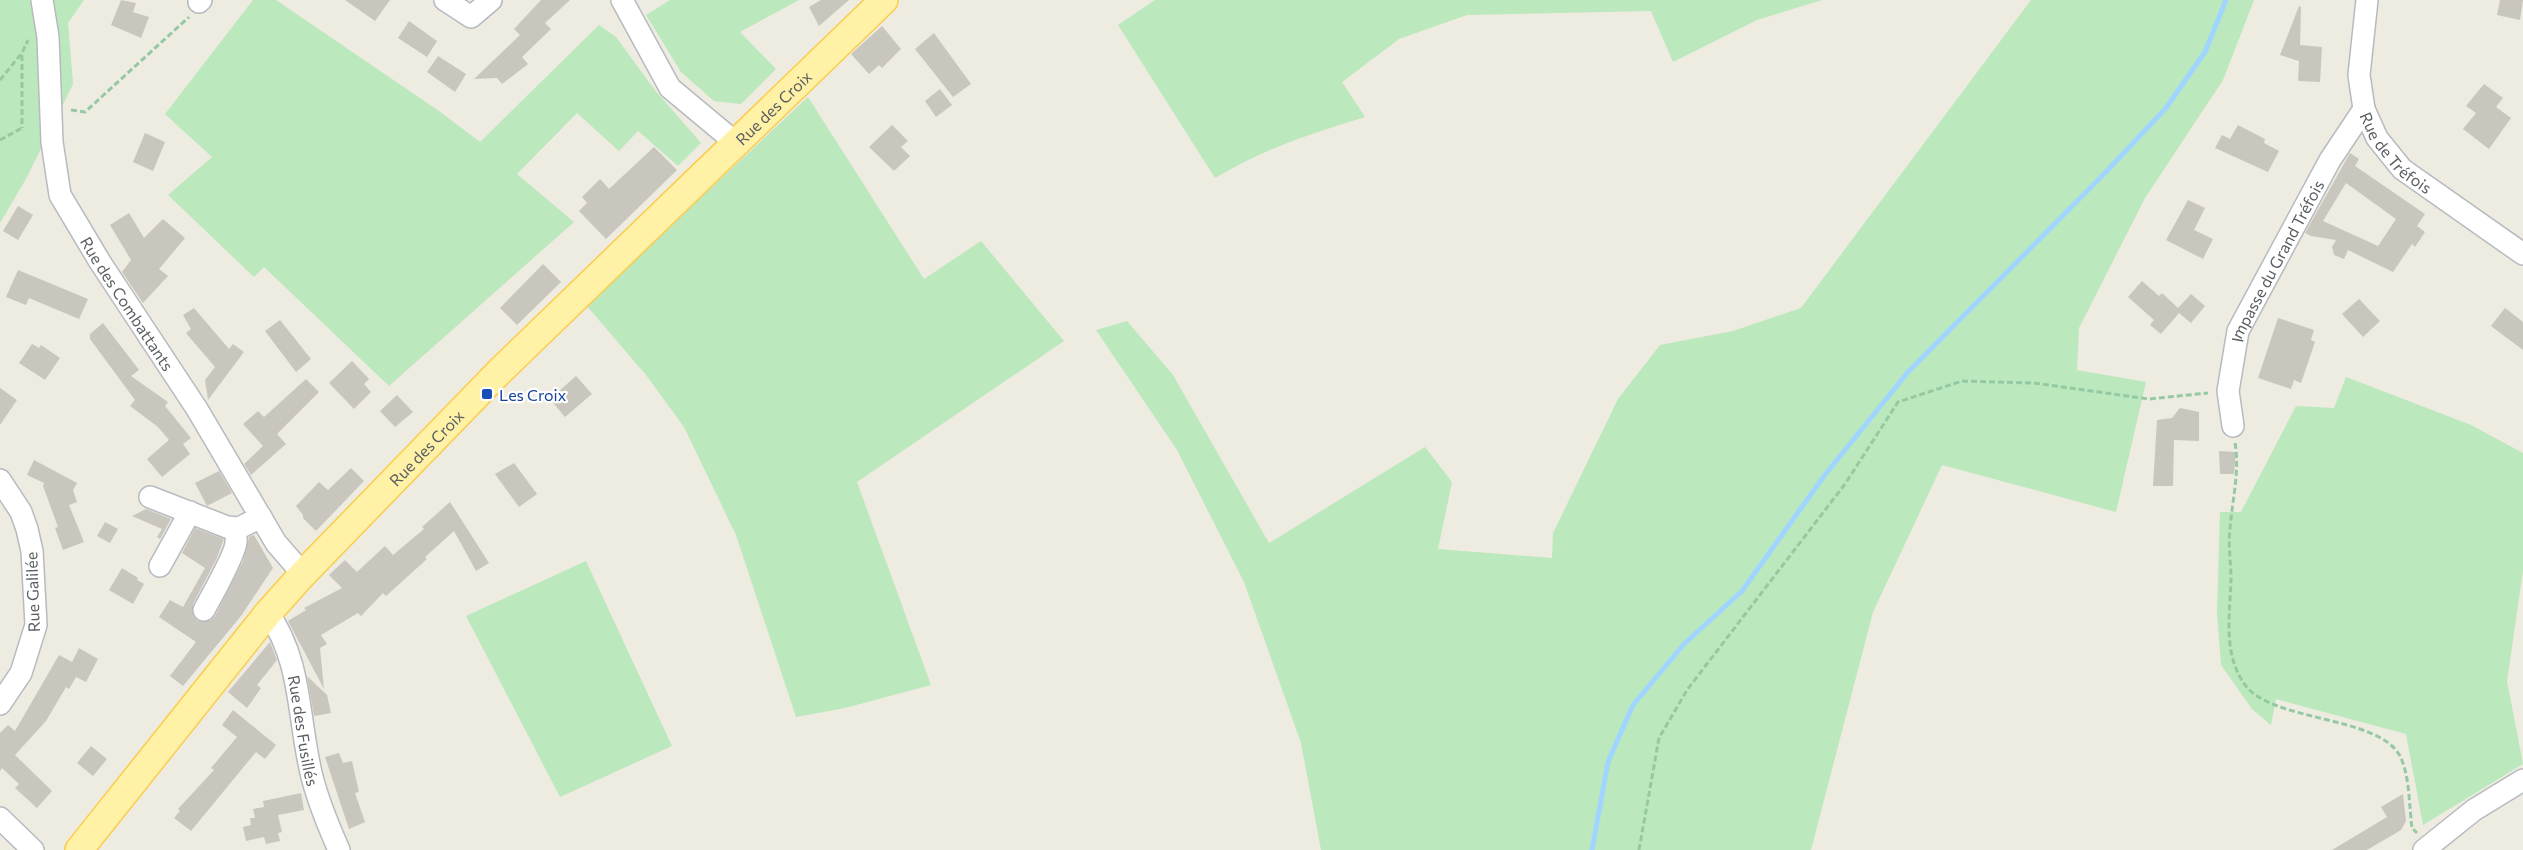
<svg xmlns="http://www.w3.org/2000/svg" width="2523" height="850" viewBox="0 0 2523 850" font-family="Commissioner,sans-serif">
  <rect width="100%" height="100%" fill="#eeebe1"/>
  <g fill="#bbe8bc">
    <polygon points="0,0 84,0 68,23 73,84 27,177 0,223"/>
    <polygon points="253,0 276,0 439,111 480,142 599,25 616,37 654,89 701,143 678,166 638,131 619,151 577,113 517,174 574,222 389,386 264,267 254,277 168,195 212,157 165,114"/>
    <polygon points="670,0 799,0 740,32 776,69 741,104 714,101 681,72 646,15"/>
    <path d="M 1155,0 L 1822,0 L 1757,20 L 1673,62 L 1651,11 L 1467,15 L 1399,39 L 1342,82 L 1365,117 C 1313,133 1263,149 1215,178 L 1118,25 Z"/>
    <polygon points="2031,0 2254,0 2223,80 2145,198 2079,328 2077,370 2146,382 2116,512 1942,465 1873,612 1811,850 1321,850 1301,743 1244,582 1177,450 1096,330 1127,321 1173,375 1269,543 1425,447 1452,482 1438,549 1552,558 1553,533 1618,399 1660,345 1733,331 1801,308"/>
    <polygon points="808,97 924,279 981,241 1064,341 857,482 931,685 845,708 796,717 736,535 684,427 646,375 586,305"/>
    <polygon points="2346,377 2471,425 2523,453 2523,571 2507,681 2523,764 2423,825 2406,734 2276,699 2271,725 2252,709 2221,665 2217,612 2220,512 2241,512 2296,406 2334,408"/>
    <polygon points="586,561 672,746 560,797 466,616"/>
  </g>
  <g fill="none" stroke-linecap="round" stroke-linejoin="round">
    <polyline stroke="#a0d5ff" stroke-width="5" points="1592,850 1608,762 1633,705 1684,644 1742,591 1824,476 1908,372 2103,175 2166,108 2205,52 2226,0"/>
  </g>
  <g fill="#c9c6be" fill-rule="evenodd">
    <polygon points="121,0 136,3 133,12 149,17 141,38 111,25"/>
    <polygon points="345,0 390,0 375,21"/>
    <polygon points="541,0 570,0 545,23 551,29 522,57 528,64 502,84 497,78 474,79 520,35 514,29"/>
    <polygon points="821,0 849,0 819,26 809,7"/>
    <polygon points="2500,0 2523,0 2520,20 2497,15"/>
    <polygon points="2299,6 2301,7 2300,45 2322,47 2320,82 2298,81 2299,61 2280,55"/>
    <polygon points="409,21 437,41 427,57 398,38"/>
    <polygon points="882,26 901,49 882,68 879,65 869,74 851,54"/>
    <polygon points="934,33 971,84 953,97 915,49"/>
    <polygon points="438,56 466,74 455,92 427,72"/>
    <polygon points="2484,84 2503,98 2496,107 2511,118 2489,149 2463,129 2476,113 2466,106"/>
    <polygon points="940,89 952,105 936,117 925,101"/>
    <polygon points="892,125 908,141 901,147 910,156 894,171 869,147"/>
    <polygon points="2238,125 2265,139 2264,143 2279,151 2268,172 2215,148 2222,135 2230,139"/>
    <polygon points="145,133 165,142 153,171 133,162"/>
    <polygon points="654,147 677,170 606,239 579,211 587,203 582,197 600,179 609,189"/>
    <path d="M 2350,153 L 2359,159 L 2355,166 L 2425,214 L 2417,226 L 2425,232 L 2415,247 L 2412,244 L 2393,272 L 2348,250 L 2344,259 L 2334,255 L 2332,247 L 2336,240 L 2311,236 L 2305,233 ZM 2346,183 L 2396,219 L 2378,246 L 2323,221 Z"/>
    <polygon points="2188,200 2205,208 2194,230 2213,239 2203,259 2166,240"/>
    <polygon points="18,206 33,215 18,240 3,231"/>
    <polygon points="129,213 144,238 163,219 185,238 159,269 168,276 143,303 122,272 131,260 110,225"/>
    <polygon points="543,264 561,282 517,325 500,308"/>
    <polygon points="18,270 88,299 79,319 29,298 26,305 6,297"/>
    <polygon points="2142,281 2159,296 2162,293 2178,308 2191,294 2205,306 2191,323 2179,313 2161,334 2150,325 2154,320 2128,297"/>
    <polygon points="2359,299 2380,321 2363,337 2342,314"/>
    <polygon points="194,308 229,349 233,344 244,352 208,400 205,380 215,367 186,333 191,329 183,315"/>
    <polygon points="2505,308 2523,322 2523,350 2491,326"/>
    <polygon points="2278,318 2314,330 2311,340 2315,342 2301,383 2294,380 2291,389 2258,378"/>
    <polygon points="280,320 311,359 296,372 265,331"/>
    <polygon points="103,323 139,370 131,376 168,402 165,406 191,438 183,444 190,454 162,477 147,459 169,440 158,427 130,406 135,400 90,339 90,334"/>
    <polygon points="32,344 39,348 41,345 60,358 45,380 19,363"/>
    <polygon points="352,361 369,379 364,384 371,392 354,409 329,383"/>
    <polygon points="576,376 592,394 565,417 550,399"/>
    <polygon points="306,379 319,392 277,434 286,444 251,475 244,464 263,446 243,424 258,411 264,417"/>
    <polygon points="0,388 17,400 0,425"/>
    <polygon points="397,395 413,412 395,427 380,411"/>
    <polygon points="2180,408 2199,412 2199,441 2174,440 2173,486 2153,486 2157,420 2172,418"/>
    <polygon points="2219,451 2236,452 2234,474 2220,474"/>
    <polygon points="34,460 77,483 73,490 77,502 69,505 84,542 63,550 55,528 58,527 43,486 44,483 27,475"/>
    <polygon points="514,463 537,494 519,507 495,474"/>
    <polygon points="351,468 364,481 316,531 303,518 303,515 296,506 319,482 328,490"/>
    <polygon points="219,471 232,493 207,506 195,483"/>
    <polygon points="450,502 489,563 476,571 454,531 425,557 427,559 386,596 383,593 361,616 358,613 321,635 327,644 320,648 324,689 288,621 306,610 304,608 342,588 329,575 345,560 357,572 385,546 393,555 424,529 422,527"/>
    <polygon points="146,509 171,519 160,539 157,537 162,529 132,516"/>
    <polygon points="105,522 118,529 110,543 97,536"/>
    <polygon points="195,528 224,539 216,560 193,604 193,616 198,621 210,621 215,616 243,561 249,537 254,535 273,568 241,616 183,686 170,676 196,642 159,617 170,600 183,607 205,568 182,553"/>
    <polygon points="122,568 138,578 137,580 144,584 133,604 109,590"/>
    <polygon points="270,642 277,660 257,685 261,688 247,708 228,692"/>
    <polygon points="79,648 98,659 86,682 76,677 69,689 66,687 46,721 15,755 52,791 37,808 15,788 19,784 2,768 0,771 0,733 8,725 15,731 59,655 72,662"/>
    <polygon points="307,676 327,695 331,713 314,716"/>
    <polygon points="233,710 276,745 265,759 256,752 191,831 174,818 180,811 178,809 214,770 211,768 237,737 222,725"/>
    <polygon points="91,746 107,759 93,776 77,763"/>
    <polygon points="339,753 343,763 352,761 359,792 355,793 365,822 349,829 325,757"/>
    <polygon points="301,793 304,810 278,815 282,832 278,833 280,841 266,844 264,837 246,841 243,827 251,825 250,818 255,818 253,809 264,807 263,801"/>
    <polygon points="2403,794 2406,821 2401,830 2367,850 2332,850 2387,817 2381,807"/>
  </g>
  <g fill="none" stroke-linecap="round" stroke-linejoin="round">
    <defs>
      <g id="minor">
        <path id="s1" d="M 42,0 L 48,37 L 52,142 L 60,195 L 100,262 L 197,409 L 276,543 L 303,574"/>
        <polyline points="445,0 471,17 491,0"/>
        <polyline points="622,0 670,88 736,143"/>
        <path id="s2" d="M 2367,0 L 2359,75 L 2364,109 L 2377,138 L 2402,169 L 2523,254"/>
        <polyline points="199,2 201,0"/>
        <path id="s3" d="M 2233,426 L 2228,391 L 2238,331 L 2330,160 L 2364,109"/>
        <polyline points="0,480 21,512 27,529 32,551 36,625 21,673 0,704"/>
        <polyline points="150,497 227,527 239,528 261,517"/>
        <polyline points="160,566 190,512"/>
        <path d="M 204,610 C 210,599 236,553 236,542 C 237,538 235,532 234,528"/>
        <path id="s4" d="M 268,613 C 300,658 298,711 309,763 C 314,792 327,823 339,850"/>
        <polyline points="0,818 33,850"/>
        <polyline points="2424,850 2474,810 2523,780"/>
      </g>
      <g id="major">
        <path id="s5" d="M 79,850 L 268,613 L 303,574 L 501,370 L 884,0"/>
      </g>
    </defs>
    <use href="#minor" stroke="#b7babf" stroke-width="24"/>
    <use href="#major" stroke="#fbcc4d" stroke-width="30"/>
    <g stroke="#94c9a4" stroke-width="3" stroke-dasharray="6 3" stroke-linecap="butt">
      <polyline points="22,55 22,128"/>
      <polyline points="0,80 22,53 28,40"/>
      <polyline points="71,110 85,112 189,17"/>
      <polyline points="0,140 22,128"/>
      <path d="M 2235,443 C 2240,471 2232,501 2230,529 C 2228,546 2231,563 2231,580 C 2230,613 2223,652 2243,682 C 2268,723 2377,714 2400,756 C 2410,776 2409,806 2412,828 L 2417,833"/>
      <polyline points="1639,850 1659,738 1687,690 1845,484 1898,402 1962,381 2034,383 2149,399 2208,393"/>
    </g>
    <use href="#minor" stroke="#fff" stroke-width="21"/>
    <use href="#major" stroke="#fff1a5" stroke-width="27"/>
  </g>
  <rect fill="#1a4fb4" stroke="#fff" stroke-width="2" x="481" y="388" width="12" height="12" rx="3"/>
  <g text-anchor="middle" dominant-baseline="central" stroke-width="4.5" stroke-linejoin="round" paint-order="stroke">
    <g font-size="16" fill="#5a5e63" stroke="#fff">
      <text stroke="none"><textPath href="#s5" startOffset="1018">Rue des Croix</textPath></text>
      <text stroke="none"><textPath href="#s2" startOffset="165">Rue de Tréfois</textPath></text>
      <text stroke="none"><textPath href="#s3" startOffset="176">Impasse du Grand Tréfois</textPath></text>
      <text stroke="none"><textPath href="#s1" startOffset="324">Rue des Combattants</textPath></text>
      <text stroke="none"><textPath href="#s5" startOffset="532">Rue des Croix</textPath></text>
      <text transform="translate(32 592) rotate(-92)">Rue Galilée</text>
      <text stroke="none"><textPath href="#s4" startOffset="124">Rue des Fusillés</textPath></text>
    </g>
    <g font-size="16" fill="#164399" stroke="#fff" text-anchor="start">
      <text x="499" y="394">Les Croix</text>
    </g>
  </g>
</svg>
